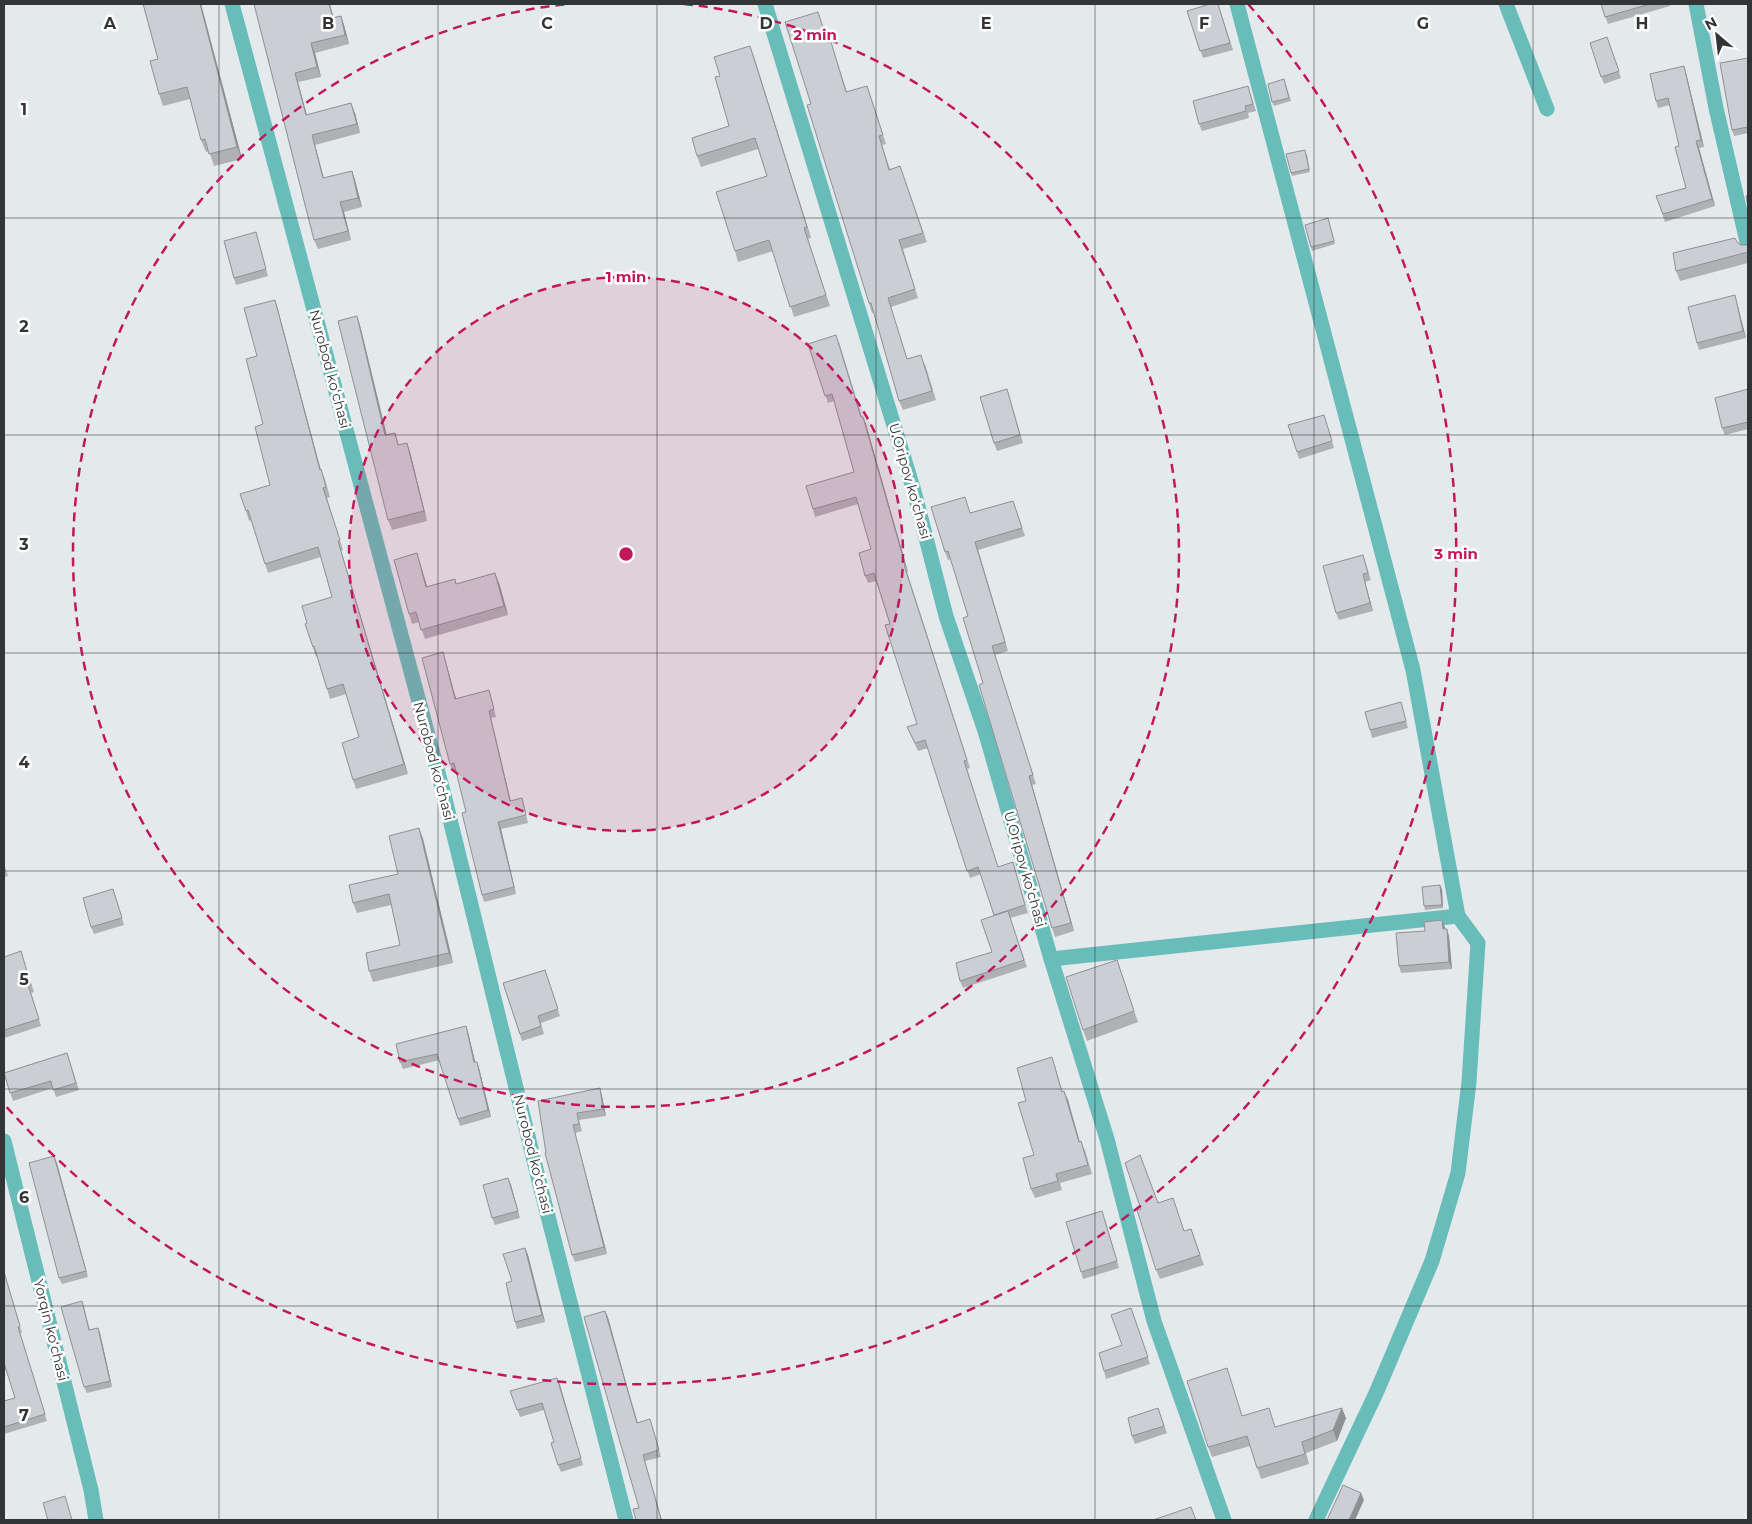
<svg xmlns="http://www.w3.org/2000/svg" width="1752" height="1524" viewBox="0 0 1752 1524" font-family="Montserrat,sans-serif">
  <rect width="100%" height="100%" fill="#e4eaec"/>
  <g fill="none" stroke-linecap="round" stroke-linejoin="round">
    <g stroke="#68bcb9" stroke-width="15">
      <polyline points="232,4 444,795 540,1185 626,1520"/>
      <polyline points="765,4 914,491 946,616 985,731 1051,959 1107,1139 1154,1321 1224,1520"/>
      <polyline points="1237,4 1413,670 1458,916 1478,943 1469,1082 1458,1173 1432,1261 1377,1391 1316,1520"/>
      <polyline points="1506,4 1547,109"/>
      <polyline points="1696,4 1716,108 1748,246"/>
      <polyline points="1051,959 1458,916"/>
      <polyline points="4,1141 91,1490 96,1520"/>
    </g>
  </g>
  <g fill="#afb1b5">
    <polygon points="143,4 201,4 242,159 214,166 209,151 206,152 201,140 190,99 163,106 159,94 158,59"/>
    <polygon points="254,4 334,17 341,16 344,25 349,44 315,53 321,77 298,82 307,115 355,113 360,133 315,145 324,178 352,171 355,180 362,207 344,212 351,240 318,249 314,240"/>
    <polygon points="1218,4 1233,50 1203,58 1187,11"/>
    <polygon points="1601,4 1670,4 1670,6 1608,24"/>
    <polygon points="818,12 829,43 834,52 847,92 870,95 886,144 882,145 890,169 900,166 927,242 903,249 918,298 891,307 907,359 925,364 936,400 903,410 899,401 874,312 872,313 869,303 811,104"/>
    <polygon points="1607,37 1621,78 1604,84 1590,43"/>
    <polygon points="750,46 811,238 808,239 830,306 794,317 773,251 738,262 735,251 767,176 758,149 701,167 697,156 729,126 720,76"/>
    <polygon points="1748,58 1748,133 1734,136 1732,130"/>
    <polygon points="1686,73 1704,147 1699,148 1715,206 1665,222 1656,196 1686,188 1679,146 1670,105 1658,108 1656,101"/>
    <polygon points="1284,79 1291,101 1274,106 1272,102"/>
    <polygon points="1248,86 1256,111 1248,113 1249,118 1202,131 1199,124"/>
    <polygon points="1307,154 1310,172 1292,176 1291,173"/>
    <polygon points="1328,218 1335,244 1312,251 1305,225"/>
    <polygon points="256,232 268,276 236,285 234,278"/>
    <polygon points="1737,242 1741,245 1747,245 1748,244 1748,263 1680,281 1676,271"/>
    <polygon points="1735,295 1737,303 1746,338 1699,350 1697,343"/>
    <polygon points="275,300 278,310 321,470 325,479 330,497 327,498 343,550 341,551 408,774 356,789 353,780 359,737 346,694 330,699 317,656 316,657 305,624 307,623 332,597 321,557 268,573 251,520 249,521 246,511 270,485 263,424 257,356"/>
    <polygon points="360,325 386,435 395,433 399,445 410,452 427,521 392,530 388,520"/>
    <polygon points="839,342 862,417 866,424 908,572 907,572 970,768 967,769 998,867 1015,870 1028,913 1010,918 1027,967 963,988 960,981 992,952 994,916 981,874 970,878 928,748 918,751 907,727 917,724 890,624 876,581 868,583 865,576 871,549 858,504 815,517 813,509 854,472 834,401 828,403 808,344"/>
    <polygon points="1007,389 1023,443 997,451 994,443"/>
    <polygon points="1748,389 1748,429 1725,435 1722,428"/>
    <polygon points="1324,415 1334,448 1299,459 1297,452"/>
    <polygon points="1013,501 1025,536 978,550 1008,651 995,655 1036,784 1032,785 1074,931 1055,937 1052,928 983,683 968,616 951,559 948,560 945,552 970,513"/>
    <polygon points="417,553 427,587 457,584 499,583 508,615 425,639 419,622 412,624 409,614"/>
    <polygon points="1363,555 1371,580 1365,582 1373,611 1339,620 1336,613"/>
    <polygon points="443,652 456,699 491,697 496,717 491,718 511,801 522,798 528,823 501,829 516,894 484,902 482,895 466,812 456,771 453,772 450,764"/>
    <polygon points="1403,710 1408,728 1372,738 1370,730"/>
    <polygon points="419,828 423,839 453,963 373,982 369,971 400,945 391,905 357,913 353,903 398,874"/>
    <polygon points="4,863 8,876 4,877"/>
    <polygon points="113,889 124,925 94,934 91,927"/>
    <polygon points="1442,889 1443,908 1425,910 1424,906"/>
    <polygon points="1445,927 1445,929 1449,936 1452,969 1401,973 1399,966 1425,931"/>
    <polygon points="4,957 23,959 34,992 31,993 41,1026 4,1038"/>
    <polygon points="1117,960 1138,1022 1087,1041 1083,1030"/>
    <polygon points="545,970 560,1016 541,1023 544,1034 522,1041 503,983"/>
    <polygon points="466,1026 468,1032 475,1062 477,1062 479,1068 491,1117 460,1126 440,1060 403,1069 400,1062"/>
    <polygon points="67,1053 79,1090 56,1097 53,1088 13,1101 4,1073"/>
    <polygon points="1055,1066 1062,1091 1068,1100 1080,1142 1085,1150 1092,1174 1060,1183 1062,1190 1035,1198 1031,1189 1034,1155 1026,1101"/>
    <polygon points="600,1088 602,1096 606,1116 579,1120 582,1131 575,1133 607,1254 575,1262 572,1255 538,1101"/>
    <polygon points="54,1156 88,1277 62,1284 59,1278"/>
    <polygon points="511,1185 520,1218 495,1225 492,1218"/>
    <polygon points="1158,1203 1184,1231 1191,1229 1204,1265 1160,1279 1156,1270"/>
    <polygon points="1105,1219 1119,1268 1083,1279 1081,1272"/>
    <polygon points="525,1248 528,1255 545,1322 517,1329 515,1322"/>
    <polygon points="4,1271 22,1333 20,1333 47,1421 4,1434 4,1401 15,1398 7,1370 4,1371"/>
    <polygon points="84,1307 90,1330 98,1328 100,1333 112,1387 87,1393 84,1387"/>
    <polygon points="1131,1308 1150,1364 1106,1379 1104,1371 1122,1345"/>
    <polygon points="605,1311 638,1423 650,1419 661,1457 645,1461 662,1520 636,1520 639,1508"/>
    <polygon points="1227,1368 1242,1416 1276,1427 1346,1418 1337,1441 1306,1453 1309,1464 1261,1479 1250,1446 1212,1457 1208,1447"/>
    <polygon points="560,1385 583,1465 561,1472 558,1465 554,1442 544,1410 520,1417 510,1391"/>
    <polygon points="1158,1408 1167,1433 1135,1444 1132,1436"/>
  </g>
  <g fill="#8e9094">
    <polygon points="200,4 201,4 242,159 237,147"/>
    <polygon points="329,4 330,4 336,27 333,18"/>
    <polygon points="341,16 344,25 349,44 345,35"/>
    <polygon points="311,43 315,53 321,77 317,67"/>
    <polygon points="750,46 754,57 811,238 807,227"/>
    <polygon points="1684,66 1686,73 1704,147 1701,140"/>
    <polygon points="295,73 298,82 309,124 306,115"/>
    <polygon points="351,103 355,113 360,133 357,124"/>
    <polygon points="312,135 315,145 326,188 323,178"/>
    <polygon points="1696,141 1699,148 1715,206 1712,199"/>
    <polygon points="352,171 355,180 362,207 358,198"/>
    <polygon points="340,202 344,212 351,240 348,231"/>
    <polygon points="1735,295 1737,303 1746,338 1743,331"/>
    <polygon points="275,300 278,310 323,479 320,470"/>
    <polygon points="357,316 360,325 389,444 385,435"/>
    <polygon points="863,417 866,424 908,572 905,564"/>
    <polygon points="407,443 410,452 427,521 424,511"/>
    <polygon points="338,541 341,551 408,774 404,764"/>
    <polygon points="975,542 978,550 1008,651 1005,642"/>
    <polygon points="417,553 420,563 430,596 426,587"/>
    <polygon points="495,573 499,583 508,615 504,606"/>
    <polygon points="1363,574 1365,582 1373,611 1370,603"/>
    <polygon points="443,652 445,659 458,706 455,699"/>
    <polygon points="489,711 491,718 512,808 510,801"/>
    <polygon points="1029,776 1032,785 1074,931 1071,923"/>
    <polygon points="498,822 501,829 516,894 514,887"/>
    <polygon points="419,828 423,839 453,963 449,953"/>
    <polygon points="1440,885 1442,889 1443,908 1442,905"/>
    <polygon points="1442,920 1445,927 1445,937 1443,929"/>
    <polygon points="1447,929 1449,936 1452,969 1449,962"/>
    <polygon points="466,1026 468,1032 477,1069 474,1062"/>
    <polygon points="477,1062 479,1068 491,1117 488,1110"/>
    <polygon points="600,1088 602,1096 606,1116 603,1109"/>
    <polygon points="1064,1091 1068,1100 1082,1151 1079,1142"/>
    <polygon points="573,1125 575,1133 607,1254 604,1247"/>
    <polygon points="54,1156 57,1163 88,1277 86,1271"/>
    <polygon points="508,1178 511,1185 520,1218 518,1211"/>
    <polygon points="525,1248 528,1255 545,1322 542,1315"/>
    <polygon points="605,1311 608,1317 639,1430"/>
    <polygon points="98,1328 100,1333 112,1387 110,1381"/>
    <polygon points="557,1378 560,1385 583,1465 581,1458"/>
    <polygon points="1342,1408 1346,1418 1337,1441 1333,1430"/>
    <polygon points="1361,1493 1364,1500 1355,1520 1349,1520"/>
  </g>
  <g fill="#cbced3" stroke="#8e9094">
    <polygon points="143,4 200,4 237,147 209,154 205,139 201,140 187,87 159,94 150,61 158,59"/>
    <polygon points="254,4 329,4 333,18 341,16 345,35 311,43 317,67 295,73 306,115 351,103 357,124 312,135 323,178 352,171 358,198 340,202 348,231 314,240"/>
    <polygon points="1210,4 1218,4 1230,43 1200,51 1187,11"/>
    <polygon points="1601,4 1650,4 1605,17"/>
    <polygon points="818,12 828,43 831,42 846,92 867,86 883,135 879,136 889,170 900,166 923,233 899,240 915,289 888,298 907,359 921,355 932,391 899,401 871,303 869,303 807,105 811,104 785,22"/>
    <polygon points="1607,37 1619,71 1601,77 1590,43"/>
    <polygon points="750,46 807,227 804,228 826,295 790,307 769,240 735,251 716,192 767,176 755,138 697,156 692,138 729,126 715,77 720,76 714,57"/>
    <polygon points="1748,58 1748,127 1732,130 1720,63"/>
    <polygon points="1684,66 1701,140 1696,141 1712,199 1663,214 1656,196 1686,188 1675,147 1679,146 1668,98 1656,101 1650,74"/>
    <polygon points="1284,79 1289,98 1272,102 1268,84"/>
    <polygon points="1248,86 1253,104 1245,106 1246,111 1199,124 1193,101"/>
    <polygon points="1305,150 1309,169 1291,173 1286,154"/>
    <polygon points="1748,195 1748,207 1746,196"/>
    <polygon points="1328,218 1334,241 1311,247 1305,225"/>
    <polygon points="256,232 266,269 234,278 224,241"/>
    <polygon points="1735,238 1737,242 1741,245 1747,245 1748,244 1748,252 1676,271 1673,253"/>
    <polygon points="1735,295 1743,331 1697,343 1688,307"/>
    <polygon points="275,300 320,470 321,469 326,487 323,488 340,540 338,541 404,764 353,780 342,743 359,737 343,684 327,689 314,646 313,647 305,624 307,623 302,606 332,597 318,547 265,564 248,510 246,511 240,494 270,485 255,427 263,424 246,359 257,356 244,308"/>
    <polygon points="357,316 385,435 395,433 398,445 407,443 424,511 388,520 338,321"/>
    <polygon points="836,335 861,417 863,417 905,564 904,565 967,760 964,761 998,867 1013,862 1025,905 994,915 978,867 967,871 925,740 915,743 907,727 917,724 885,625 890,624 874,573 865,576 859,553 871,549 856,497 813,509 806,486 854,472 832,394 825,396 808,344"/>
    <polygon points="1007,389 1020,435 994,443 980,397"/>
    <polygon points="1748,389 1748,422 1722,428 1715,398"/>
    <polygon points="1324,415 1332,441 1297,452 1288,425"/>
    <polygon points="965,497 970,513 1013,501 1022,528 975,542 1005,642 992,646 1033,775 1029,776 1071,923 1052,928 979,685 983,683 963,618 968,616 948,551 945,552 931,507"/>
    <polygon points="417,553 426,587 455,579 456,584 495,573 504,606 421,630 416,612 409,614 394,560"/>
    <polygon points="1363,555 1368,573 1363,574 1370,603 1336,613 1323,566"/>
    <polygon points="443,652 455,699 489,690 494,709 489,711 510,801 522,798 526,815 498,822 514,887 482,895 462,813 466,812 454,763 450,764 422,658"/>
    <polygon points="1401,702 1406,721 1370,730 1365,712"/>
    <polygon points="419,828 449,953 369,971 366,953 400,945 389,894 353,903 349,885 398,874 389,836"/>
    <polygon points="1440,885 1442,905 1424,906 1422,887"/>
    <polygon points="113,889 122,918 91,927 83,898"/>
    <polygon points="1008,911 1024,960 960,981 956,963 992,952 981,920"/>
    <polygon points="1442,920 1443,929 1447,929 1449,962 1399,966 1396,933 1425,931 1424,922"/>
    <polygon points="21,951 31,985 28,985 39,1019 4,1030 4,957"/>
    <polygon points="1117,960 1134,1011 1083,1030 1066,977"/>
    <polygon points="545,970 558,1009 538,1016 541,1026 520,1034 503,983"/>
    <polygon points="466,1026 474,1062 477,1062 488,1110 458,1119 437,1054 400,1062 396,1044"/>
    <polygon points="67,1053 76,1083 53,1090 51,1081 10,1093 4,1073"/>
    <polygon points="1052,1057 1062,1092 1064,1091 1079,1142 1081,1141 1088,1165 1056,1174 1058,1181 1031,1189 1023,1158 1034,1155 1018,1103 1026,1101 1017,1068"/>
    <polygon points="600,1088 603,1109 577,1113 579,1124 573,1125 604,1247 572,1255 545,1153 546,1153 538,1101"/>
    <polygon points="1140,1155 1158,1203 1173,1198 1184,1231 1191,1229 1200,1255 1156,1270 1137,1210 1141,1209 1125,1163"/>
    <polygon points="54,1156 86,1271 59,1278 29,1163"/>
    <polygon points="508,1178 518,1211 492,1218 483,1185"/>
    <polygon points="1102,1211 1117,1261 1081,1272 1066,1222"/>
    <polygon points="525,1248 542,1315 515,1322 506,1283 512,1281 503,1254"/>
    <polygon points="4,1272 20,1326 18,1327 45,1414 4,1427 4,1401 15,1398 4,1363"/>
    <polygon points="82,1301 89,1330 98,1328 110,1381 84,1387 61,1307"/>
    <polygon points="1131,1308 1148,1357 1104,1371 1099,1353 1122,1345 1111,1315"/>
    <polygon points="605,1311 637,1423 650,1419 659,1450 643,1455 661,1519 655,1520 636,1520 633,1509 639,1508 584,1317"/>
    <polygon points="1227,1368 1242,1416 1269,1408 1275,1427 1342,1408 1333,1430 1302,1442 1305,1454 1257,1468 1247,1436 1208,1447 1187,1381"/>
    <polygon points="557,1378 581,1458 558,1465 551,1443 554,1442 542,1403 517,1410 510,1391"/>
    <polygon points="1158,1408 1164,1426 1132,1436 1128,1418"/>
    <polygon points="1343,1485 1361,1493 1349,1520 1327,1520"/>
    <polygon points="65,1496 72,1520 48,1520 43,1503"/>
    <polygon points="1191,1507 1196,1520 1153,1520"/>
  </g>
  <path fill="none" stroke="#323435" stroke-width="1" stroke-opacity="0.55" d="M 219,4 L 219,1520M 438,4 L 438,1520M 657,4 L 657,1520M 876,4 L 876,1520M 1095,4 L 1095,1520M 1314,4 L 1314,1520M 1533,4 L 1533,1520M 4,218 L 1748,218M 4,435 L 1748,435M 4,653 L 1748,653M 4,871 L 1748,871M 4,1089 L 1748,1089M 4,1306 L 1748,1306"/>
  <circle cx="626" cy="554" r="277" fill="#c2185b" fill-opacity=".12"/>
  <g fill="none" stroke="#c2185b" stroke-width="2.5" stroke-dasharray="9 6">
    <circle cx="626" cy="554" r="277"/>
    <path d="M684 4A553 553 0 1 1 568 4"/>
    <path d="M1248 4A830 830 0 1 1 4 1104"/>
  </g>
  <g text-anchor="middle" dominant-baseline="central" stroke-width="5" stroke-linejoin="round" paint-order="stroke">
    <g font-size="14" fill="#323435" stroke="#fff">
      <text transform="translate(330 369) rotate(75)">Nurobod koʻchasi</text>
      <text transform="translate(910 481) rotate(74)">U.Oripov koʻchasi</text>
      <text transform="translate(434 761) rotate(75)">Nurobod koʻchasi</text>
      <text transform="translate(1025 869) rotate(74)">U.Oripov koʻchasi</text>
      <text transform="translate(533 1154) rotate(76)">Nurobod koʻchasi</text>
      <text transform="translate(51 1330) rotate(76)">Yorqin koʻchasi</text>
    </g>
  </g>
  <g font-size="16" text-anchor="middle" font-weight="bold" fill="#323435" stroke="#fff" stroke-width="5" stroke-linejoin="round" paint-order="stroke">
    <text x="110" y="29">A</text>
    <text x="328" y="29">B</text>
    <text x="547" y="29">C</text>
    <text x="766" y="29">D</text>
    <text x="986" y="29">E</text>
    <text x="1204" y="29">F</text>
    <text x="1423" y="29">G</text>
    <text x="1642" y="29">H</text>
    <text x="24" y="115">1</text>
    <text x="24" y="332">2</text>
    <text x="24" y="550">3</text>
    <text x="24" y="768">4</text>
    <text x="24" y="985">5</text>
    <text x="24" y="1203">6</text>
    <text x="24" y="1421">7</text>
  </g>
  <circle cx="626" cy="554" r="8" fill="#c2185b" stroke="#fff" stroke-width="2.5"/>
  <g font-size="15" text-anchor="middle" font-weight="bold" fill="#c2185b" stroke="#fff" stroke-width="5" stroke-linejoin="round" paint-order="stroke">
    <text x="815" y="40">2 min</text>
    <text x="626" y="282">1 min</text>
    <text x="1456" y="559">3 min</text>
  </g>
  <rect width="1752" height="1524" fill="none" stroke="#323435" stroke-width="10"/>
  <g transform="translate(1717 35) rotate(332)" stroke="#ffffff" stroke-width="4" paint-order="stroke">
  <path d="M0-4L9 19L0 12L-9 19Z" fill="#323435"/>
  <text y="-8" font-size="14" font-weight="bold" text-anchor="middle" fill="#323435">N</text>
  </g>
</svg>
